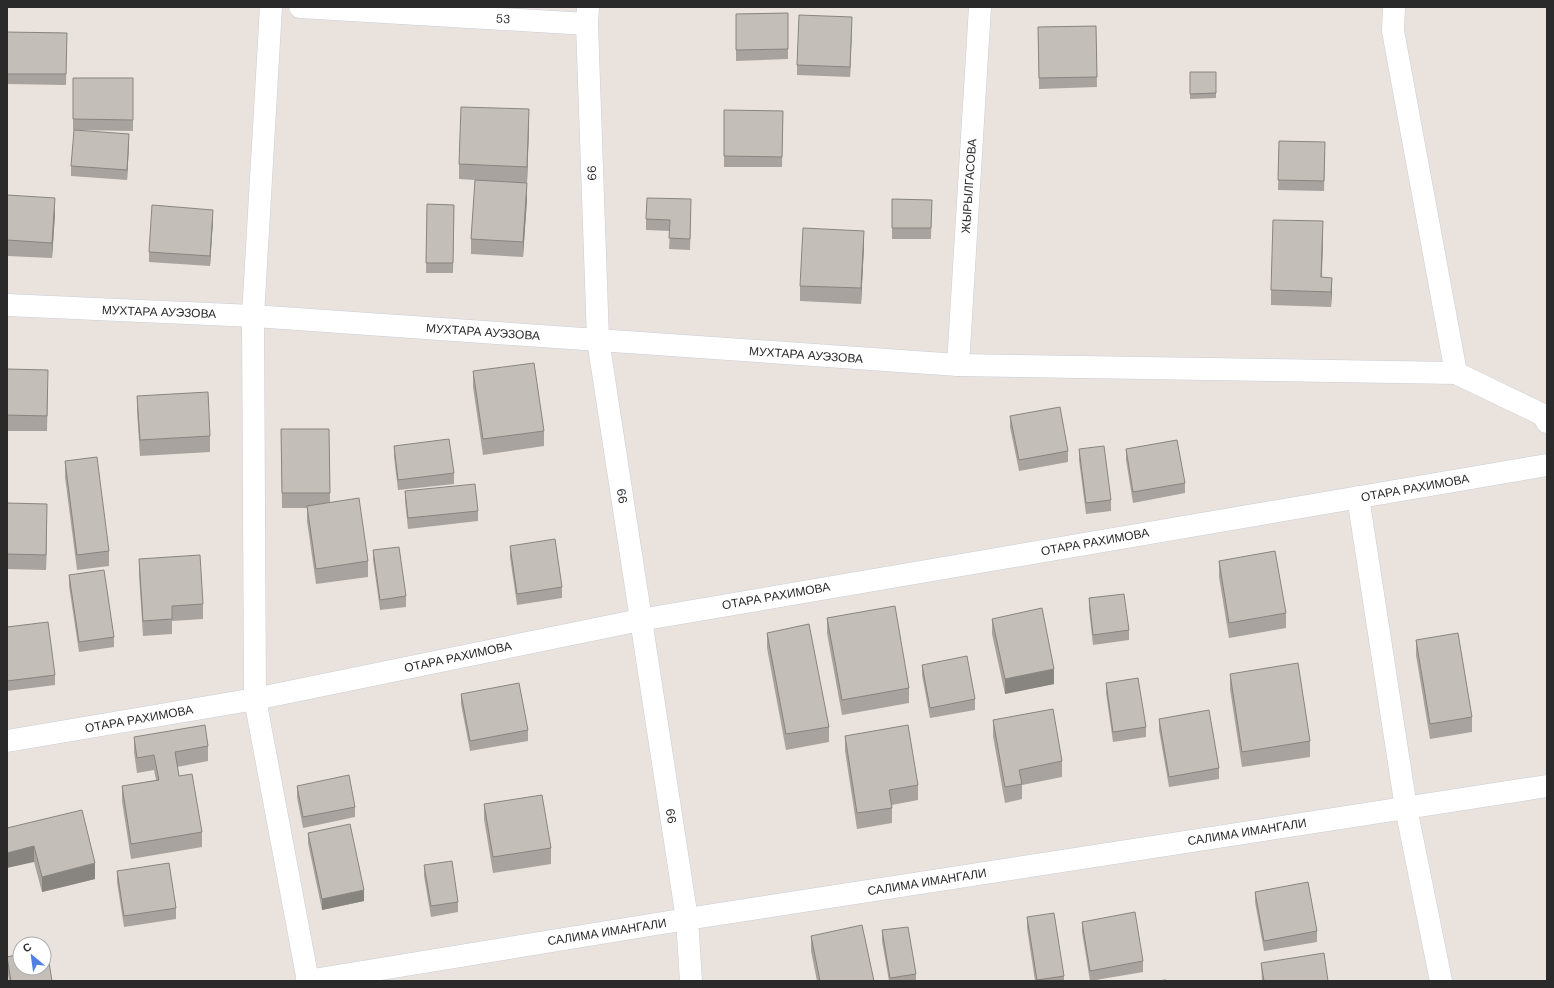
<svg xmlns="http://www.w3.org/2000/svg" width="1554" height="988" viewBox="0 0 1554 988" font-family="'DM Sans',sans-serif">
  <rect width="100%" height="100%" fill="#eae3dd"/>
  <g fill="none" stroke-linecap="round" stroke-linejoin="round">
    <defs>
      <g id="minor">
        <polyline points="271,7 253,316 255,699 308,981"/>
        <polyline points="300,7 587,24"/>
        <polyline points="588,7 587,24 598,340 687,919 691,981"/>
        <polyline points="1394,7 1393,31 1456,373"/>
        <polyline points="7,305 253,316 958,365 1456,373 1543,415 1547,422"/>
        <polyline points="958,365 980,7"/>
        <polyline points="1358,497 1406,808 1441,981"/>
        <polyline points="7,741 255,699 640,620 1547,465"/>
        <polyline points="307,981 687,919 1547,786"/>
      </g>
    </defs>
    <use href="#minor" stroke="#c9cdd6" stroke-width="23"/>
    <use href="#minor" stroke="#fff" stroke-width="22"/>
  </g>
  <g fill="#a8a39e">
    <polygon points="788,13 788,59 736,61 736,14"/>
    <polygon points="1096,26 1097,87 1039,89 1038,27"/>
    <polygon points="852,27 850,77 797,75 797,65"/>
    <polygon points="7,32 67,33 66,85 7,84"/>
    <polygon points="1190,72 1216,72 1216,98 1190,99"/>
    <polygon points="73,78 133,78 133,131 73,130"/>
    <polygon points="724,110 783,111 782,167 724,167"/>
    <polygon points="529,125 527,183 482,181 527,199 523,257 471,254 471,239 475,180 459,179 459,164"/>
    <polygon points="1279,141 1325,153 1324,191 1278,190"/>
    <polygon points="129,144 127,180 71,176 71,166"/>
    <polygon points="7,195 55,214 52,258 7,256"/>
    <polygon points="892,199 932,200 931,239 892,239"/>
    <polygon points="427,204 454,205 453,273 426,273"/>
    <polygon points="691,210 690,250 669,249 670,231 646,230 646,219"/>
    <polygon points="213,220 210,266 149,262 149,252"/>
    <polygon points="1323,237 1322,277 1332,278 1331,307 1271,305 1271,290"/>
    <polygon points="864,246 861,304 800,301 800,286"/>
    <polygon points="7,369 48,386 47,431 7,431"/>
    <polygon points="473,371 544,431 544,446 483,455 473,387"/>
    <polygon points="137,396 210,436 210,452 140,456 137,411"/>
    <polygon points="1010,416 1068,451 1068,462 1019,471 1010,427"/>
    <polygon points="281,429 329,429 330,502 368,561 368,577 316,584 307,521 307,508 282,508"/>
    <polygon points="394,446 454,473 454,484 398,490 394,457"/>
    <polygon points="1079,449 1111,500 1111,511 1086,514 1079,460"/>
    <polygon points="1126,449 1185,483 1185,493 1133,503 1126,460"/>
    <polygon points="65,461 109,551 109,566 77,570 65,477"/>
    <polygon points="405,491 478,511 478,521 408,529 405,501"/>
    <polygon points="7,503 47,520 46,570 7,569"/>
    <polygon points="510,546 562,587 562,598 517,605 510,557"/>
    <polygon points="373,550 406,596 406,607 380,610 373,560"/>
    <polygon points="139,559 203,604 203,619 172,621 172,634 143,636 139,575"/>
    <polygon points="1219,561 1286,613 1286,628 1229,638 1219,577"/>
    <polygon points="69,575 114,637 114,647 79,652 69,586"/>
    <polygon points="1089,598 1129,630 1129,640 1093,645 1089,609"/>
    <polygon points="827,618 909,688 909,703 842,715 827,633"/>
    <polygon points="992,619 1054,684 1005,694 992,634"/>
    <polygon points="7,627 55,675 55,685 7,691"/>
    <polygon points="767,633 829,727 829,742 786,750 767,648"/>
    <polygon points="1416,640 1472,717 1472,732 1430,739 1416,655"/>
    <polygon points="922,665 975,699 975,710 930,718 922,675"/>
    <polygon points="1230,674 1310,741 1310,757 1242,767 1230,689"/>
    <polygon points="1106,683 1146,727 1146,737 1113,742 1106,693"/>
    <polygon points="461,694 528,730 528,741 470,751 461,704"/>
    <polygon points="1159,719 1219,768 1219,779 1169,787 1159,730"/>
    <polygon points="993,720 1062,761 1062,777 1022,785 1022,799 1005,803 993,736"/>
    <polygon points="845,736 918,785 918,800 892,805 892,823 857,829 845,751"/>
    <polygon points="134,737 208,746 208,761 177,767 179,776 202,832 202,847 131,859 122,801 122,786 156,780 154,770 137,773 134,752"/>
    <polygon points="297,786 355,807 355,817 303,828 297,797"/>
    <polygon points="484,804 551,848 551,864 493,873 484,819"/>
    <polygon points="7,828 95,879 42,892 34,862"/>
    <polygon points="308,833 364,901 322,910 308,843"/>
    <polygon points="424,865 458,902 458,912 431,917 424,876"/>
    <polygon points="117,871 176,908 176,919 124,927 117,882"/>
    <polygon points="1255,892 1317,931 1317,942 1264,951 1255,902"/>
    <polygon points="1027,917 1064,976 1064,981 1035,981 1027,928"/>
    <polygon points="1082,922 1143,961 1143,972 1090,981 1082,932"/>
    <polygon points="882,930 916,974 916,981 889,981 882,941"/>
    <polygon points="811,936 874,981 817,981 811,951"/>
    <polygon points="7,957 52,981 9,981 7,968"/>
    <polygon points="1261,963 1328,981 1262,981"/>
  </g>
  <g fill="#888581">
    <polygon points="852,17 852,27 850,77 850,67"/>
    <polygon points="529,109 529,125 527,183 527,167"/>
    <polygon points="129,134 129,144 127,180 127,170"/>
    <polygon points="527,183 527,199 523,257 523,242"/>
    <polygon points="55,198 55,214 52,258 52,243"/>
    <polygon points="213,210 213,220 210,266 210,256"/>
    <polygon points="1323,221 1323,237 1321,293 1321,277"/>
    <polygon points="864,231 864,246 861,304 861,288"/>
    <polygon points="1332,278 1332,293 1331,307 1331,292"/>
    <polygon points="47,504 47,520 46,570 46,555"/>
    <polygon points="1054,669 1054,684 1005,694 1005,679"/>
    <polygon points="34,846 34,862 7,868 7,853"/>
    <polygon points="95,863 95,879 42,892 42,877"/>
    <polygon points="364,890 364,901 322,910 322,899"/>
  </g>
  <g fill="#c3beb8" stroke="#888581">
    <polygon points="788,13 788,49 736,50 736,14"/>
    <polygon points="799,15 852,17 850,67 797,65"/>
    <polygon points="1096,26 1097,77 1039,78 1038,27"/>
    <polygon points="7,32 67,33 66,74 7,74"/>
    <polygon points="1190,72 1216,72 1216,93 1190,94"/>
    <polygon points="73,78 133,78 133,120 73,119"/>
    <polygon points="461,107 529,109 527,167 459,164"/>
    <polygon points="724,110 783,111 782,157 724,156"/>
    <polygon points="74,130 129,134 127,170 71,166"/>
    <polygon points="1279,141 1325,142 1324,181 1278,180"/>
    <polygon points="475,180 527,183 523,242 471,239"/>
    <polygon points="7,195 55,198 52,243 7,240"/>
    <polygon points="647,198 691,199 690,239 669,238 670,220 646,219"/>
    <polygon points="892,199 932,200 931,228 892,228"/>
    <polygon points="427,204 454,205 453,263 426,263"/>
    <polygon points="152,205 213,210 210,256 149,252"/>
    <polygon points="1273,220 1323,221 1321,277 1332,278 1331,292 1271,290"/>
    <polygon points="803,228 864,231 861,288 800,286"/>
    <polygon points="534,363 544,431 483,439 473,371"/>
    <polygon points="7,369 48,370 47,416 7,415"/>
    <polygon points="208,392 210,436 140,440 137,396"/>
    <polygon points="1060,407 1068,451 1019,460 1010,416"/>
    <polygon points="281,429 329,429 330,493 282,493"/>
    <polygon points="449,439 454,473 398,480 394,446"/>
    <polygon points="1177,440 1185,483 1133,492 1126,449"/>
    <polygon points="1104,446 1111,500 1086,503 1079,449"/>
    <polygon points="97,457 109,551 77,555 65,461"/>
    <polygon points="475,484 478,511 408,518 405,491"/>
    <polygon points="359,498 368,561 316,569 307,506"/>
    <polygon points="7,503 47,504 46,555 7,554"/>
    <polygon points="555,539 562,587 517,594 510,546"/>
    <polygon points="399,547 406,596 380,600 373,550"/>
    <polygon points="1275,551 1286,613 1229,623 1219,561"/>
    <polygon points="200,555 203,604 172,606 172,619 143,621 139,559"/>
    <polygon points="104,570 114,637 79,642 69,575"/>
    <polygon points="1124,594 1129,630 1093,635 1089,598"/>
    <polygon points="895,606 909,688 842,700 827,618"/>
    <polygon points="1042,608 1054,669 1005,679 992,619"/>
    <polygon points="48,622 55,675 7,681 7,627"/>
    <polygon points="809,624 829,727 786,734 767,633"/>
    <polygon points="1458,633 1472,717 1430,724 1416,640"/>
    <polygon points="967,656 975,699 930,708 922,665"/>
    <polygon points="1298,663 1310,741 1242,752 1230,674"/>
    <polygon points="1138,678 1146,727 1113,732 1106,683"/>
    <polygon points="519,683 528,730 470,741 461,694"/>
    <polygon points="1053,709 1062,761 1019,770 1022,784 1005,787 993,720"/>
    <polygon points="1209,710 1219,768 1169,777 1159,719"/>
    <polygon points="205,725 208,746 175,752 179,776 192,774 202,832 131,844 122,786 159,780 154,755 137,758 134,737"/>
    <polygon points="908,725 918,785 889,790 892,808 857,813 845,736"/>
    <polygon points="349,775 355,807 303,817 297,786"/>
    <polygon points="542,795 551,848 493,857 484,804"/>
    <polygon points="82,810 95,863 42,877 34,846 7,853 7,828"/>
    <polygon points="350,824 364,890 322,899 308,833"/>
    <polygon points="452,861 458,902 431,906 424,865"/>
    <polygon points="169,863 176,908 124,916 117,871"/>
    <polygon points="1308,882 1317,931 1264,941 1255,892"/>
    <polygon points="1135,912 1143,961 1090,971 1082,922"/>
    <polygon points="1054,913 1064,976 1037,980 1027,917"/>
    <polygon points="862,925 874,981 820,981 811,936"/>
    <polygon points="908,927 916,974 890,978 882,930"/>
    <polygon points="44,950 47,950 52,981 11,981 7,957 20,954 20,968 44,968"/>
    <polygon points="1324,953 1328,981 1264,981 1261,963"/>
    <polygon points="1166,980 1166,981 1156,981"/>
  </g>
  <g text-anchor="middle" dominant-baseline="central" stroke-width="3" stroke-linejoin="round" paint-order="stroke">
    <g font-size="12" fill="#2a2a2a" stroke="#fff">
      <text transform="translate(503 19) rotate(3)">53</text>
      <text transform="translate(592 173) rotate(-92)">66</text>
      <text transform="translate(969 186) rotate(-86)">ЖЫРЫЛГАСОВА</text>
      <text transform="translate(159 312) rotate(2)">МУХТАРА АУЭЗОВА</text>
      <text transform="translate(483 332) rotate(4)">МУХТАРА АУЭЗОВА</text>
      <text transform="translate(806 355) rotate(4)">МУХТАРА АУЭЗОВА</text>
      <text transform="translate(1415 488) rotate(-10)">ОТАРА РАХИМОВА</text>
      <text transform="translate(622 496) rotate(81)">66</text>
      <text transform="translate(1095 542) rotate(-10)">ОТАРА РАХИМОВА</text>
      <text transform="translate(776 596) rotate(-10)">ОТАРА РАХИМОВА</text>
      <text transform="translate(458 657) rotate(-12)">ОТАРА РАХИМОВА</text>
      <text transform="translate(139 719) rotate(-10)">ОТАРА РАХИМОВА</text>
      <text transform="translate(671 816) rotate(81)">66</text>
      <text transform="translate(1247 832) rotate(-9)">САЛИМА ИМАНГАЛИ</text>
      <text transform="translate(927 882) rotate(-9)">САЛИМА ИМАНГАЛИ</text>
      <text transform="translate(607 932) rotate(-9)">САЛИМА ИМАНГАЛИ</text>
    </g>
  </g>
  <rect width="1554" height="988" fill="none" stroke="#2a2a2a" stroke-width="16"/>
  <g transform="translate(32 956) rotate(331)"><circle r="19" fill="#ffffff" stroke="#aaaaaa"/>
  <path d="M0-3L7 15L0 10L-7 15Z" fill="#4f80e5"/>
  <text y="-6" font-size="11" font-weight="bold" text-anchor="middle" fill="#2a2a2a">С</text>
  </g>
</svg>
